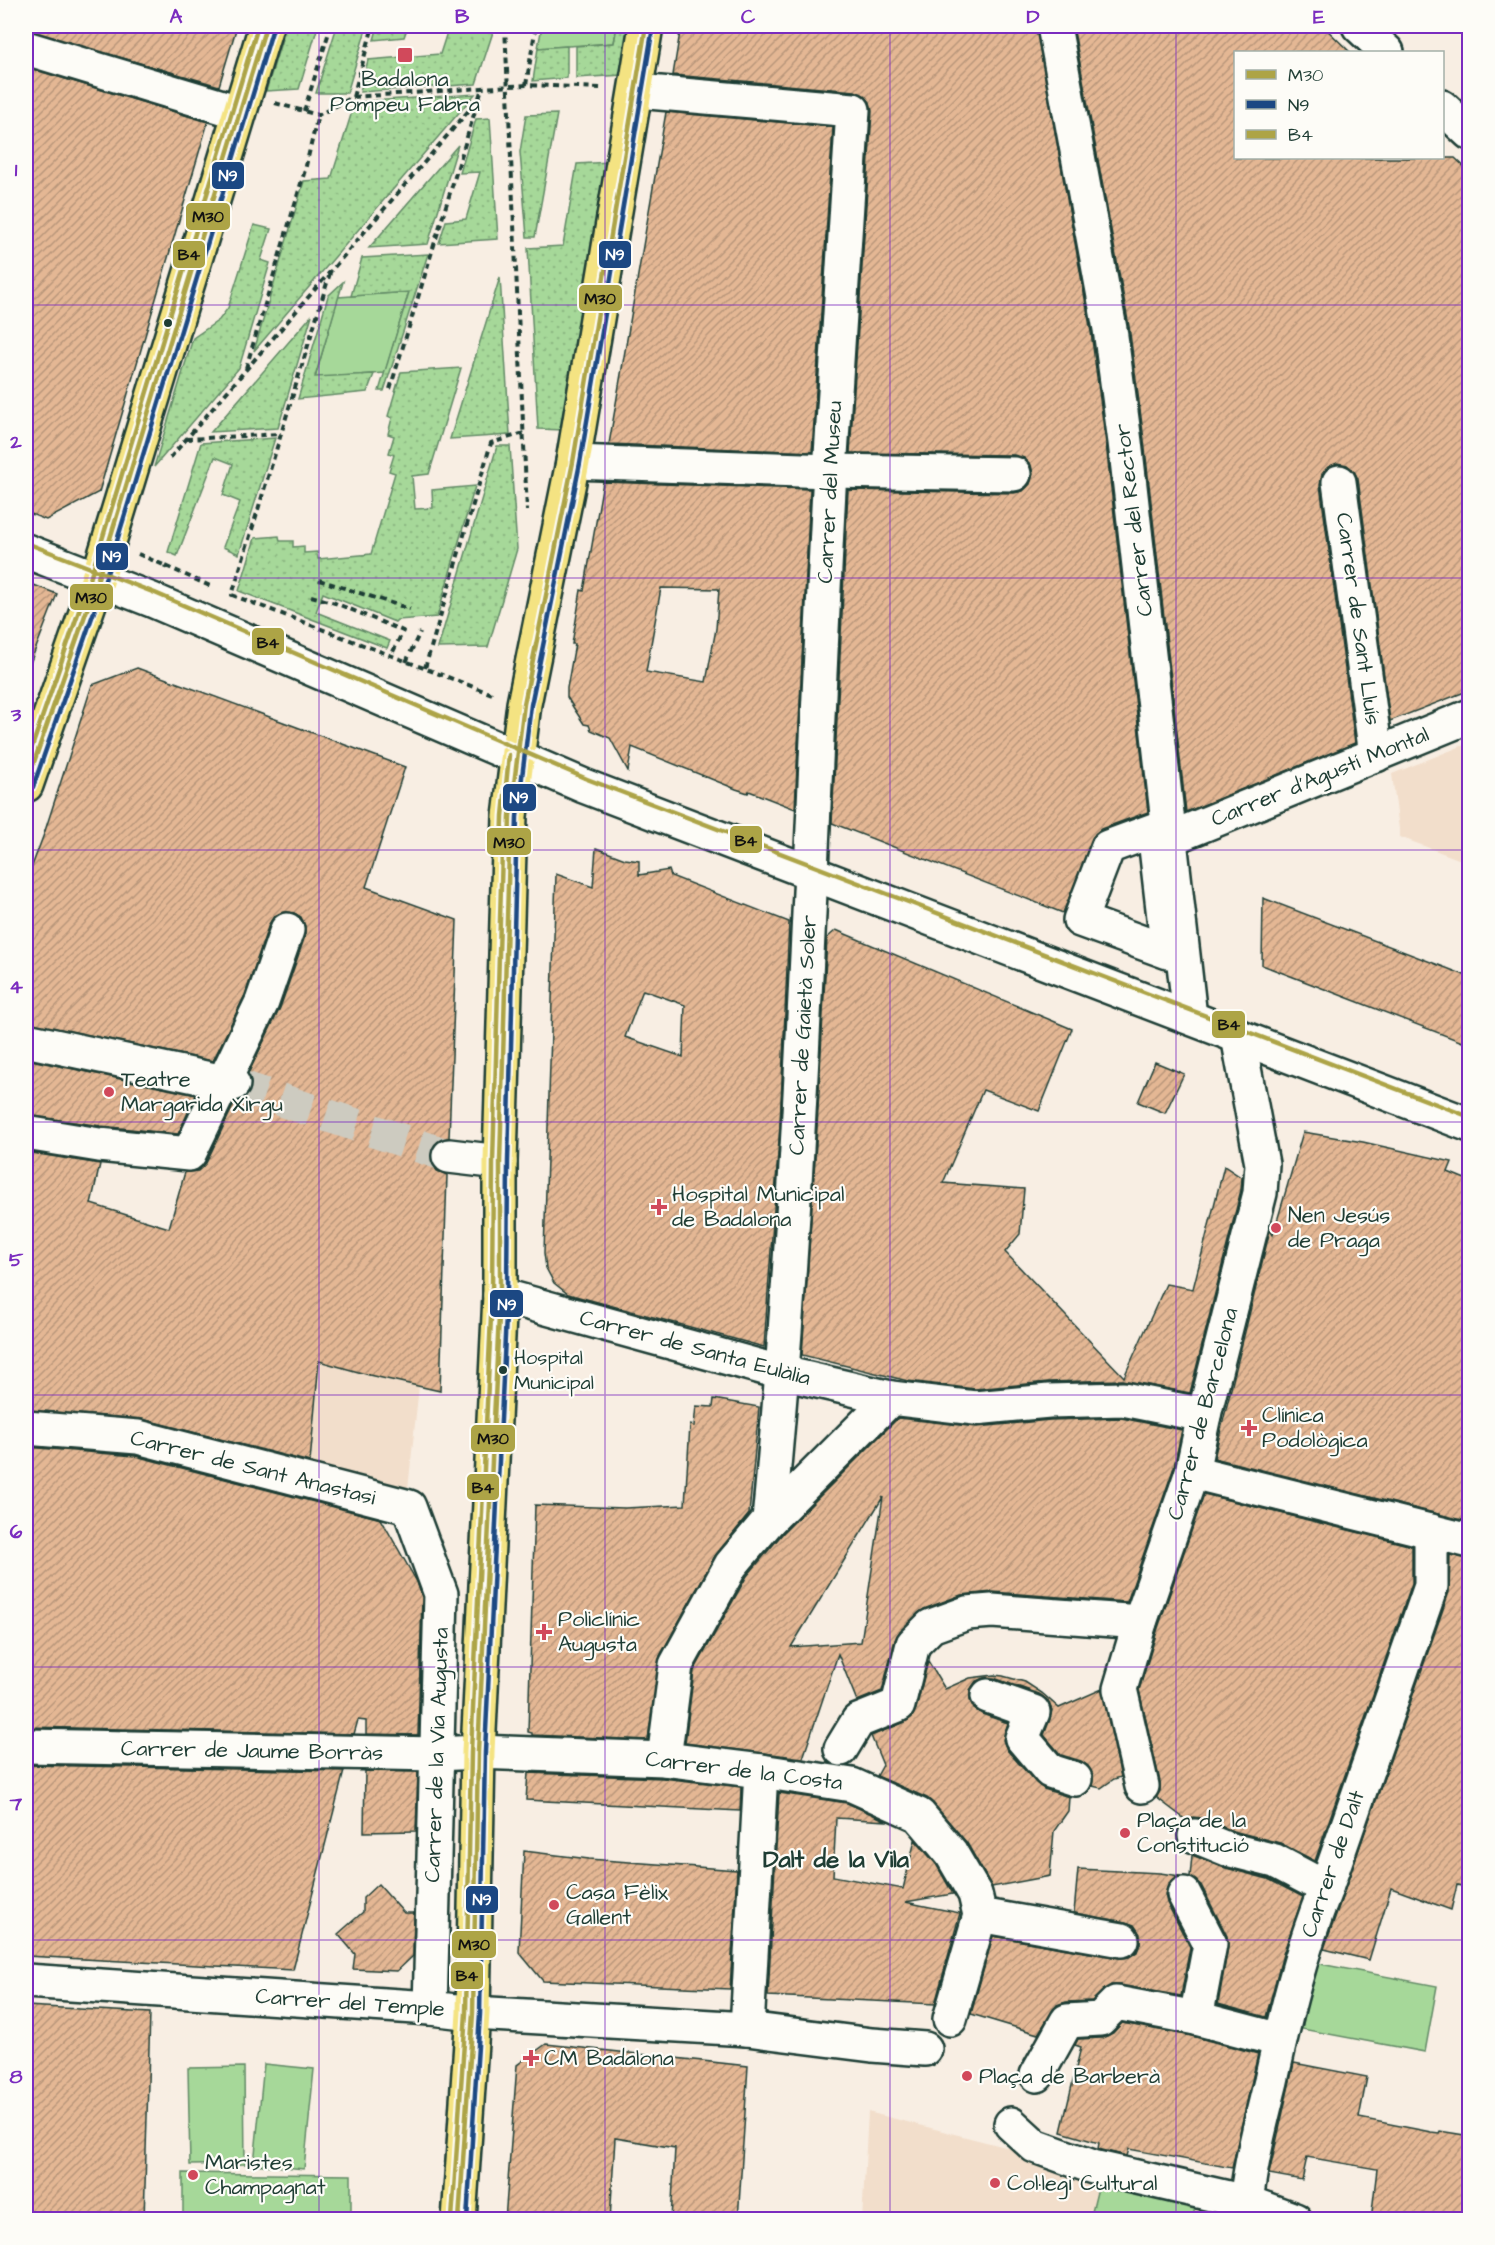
<svg xmlns="http://www.w3.org/2000/svg" width="1495" height="2245" viewBox="0 0 1495 2245" font-family="'Architects Daughter',sans-serif">
  <defs>
    <pattern id="garden-dots" width="8" height="8" patternUnits="userSpaceOnUse" patternTransform="scale(1.5)"><rect width="8" height="8" fill="#a6d899"/><path d="M2 2h.1M6 6h.1" fill="none" stroke="#8eba84" stroke-width="1.8" stroke-linecap="round"/></pattern>
    <pattern id="building-hatch" width="6" height="6" patternUnits="userSpaceOnUse" patternTransform="scale(1.5)"><rect width="6" height="6" fill="#e4b794"/><path d="M-1 1l2-2M0 6l6-6M5 7l2-2" fill="none" stroke="#b8967a"/></pattern>
  </defs>
  <rect width="100%" height="100%" fill="#f8eee3"/>
  <filter id="ink" filterUnits="userSpaceOnUse"><feTurbulence type="fractalNoise" baseFrequency=".0167" numOctaves="2"/><feDisplacementMap in="SourceGraphic" scale="12" xChannelSelector="R" yChannelSelector="G"/><feConvolveMatrix kernelMatrix="1 2 1 2 8 2 1 2 1" color-interpolation-filters="sRGB"/></filter>
  <g filter="url(#ink)">
    <g fill="#f2decb">
      <polygon points="1469,743 1469,863 1400,837 1392,774"/>
      <polygon points="319,1361 419,1386 408,1489 310,1466"/>
      <polygon points="868,2112 1053,2159 1200,2203 1197,2220 862,2220"/>
    </g>
    <g fill="#a6d899" stroke="#628a66" stroke-width="1.5">
      <polygon points="542,26 617,26 614,43 538,48"/>
      <polygon points="409,292 385,373 315,378 338,297"/>
      <polygon points="1315,1963 1437,1986 1425,2052 1302,2029"/>
      <polygon points="264,2064 314,2069 304,2169 254,2164"/>
      <polygon points="244,2067 245,2164 190,2165 188,2068"/>
      <polygon points="183,2173 351,2175 351,2219 183,2219"/>
      <polygon points="1099,2184 1195,2208 1192,2219 1090,2220"/>
    </g>
    <g fill="url(#garden-dots)" stroke="#628a66" stroke-width="1.5">
      <polygon points="286,26 318,26 299,89 266,91"/>
      <polygon points="337,26 367,26 347,93 316,93"/>
      <polygon points="378,26 408,26 404,37 374,40"/>
      <polygon points="449,26 495,26 476,84 360,92 368,60 440,54"/>
      <polygon points="617,26 631,26 623,75 576,78 576,46 614,43"/>
      <polygon points="567,46 567,78 533,81 538,48"/>
      <polygon points="475,94 254,351 304,181 331,179 355,102"/>
      <polygon points="557,114 535,237 527,237 520,152 526,115"/>
      <polygon points="490,118 498,239 439,243 446,221 466,219 480,172 460,173 476,119"/>
      <polygon points="458,145 428,244 369,248"/>
      <polygon points="609,162 563,430 538,429 528,248 563,246 577,164"/>
      <polygon points="254,225 271,229 261,260 270,263 239,368 154,467 193,338 219,320 228,308"/>
      <polygon points="428,254 384,391 379,391 409,292 351,296 362,258"/>
      <polygon points="500,277 510,435 450,439"/>
      <polygon points="343,282 315,377 374,374 367,392 298,399 328,296"/>
      <polygon points="312,315 278,428 211,432"/>
      <polygon points="461,368 429,474 412,476 415,509 433,508 432,490 475,486 437,617 397,620 395,622 323,593 316,612 390,641 387,648 239,591 255,538 279,536 280,541 293,541 293,547 304,546 304,553 317,552 318,559 371,554 395,473 389,471 394,455 389,453 394,436 388,434 392,418 388,416 401,372"/>
      <polygon points="275,438 239,554 223,547 240,502 223,495 233,464 215,457 177,556 168,552 201,443"/>
      <polygon points="497,446 510,446 517,549 488,647 438,648"/>
    </g>
    <g fill="url(#building-hatch)" stroke="#1f3d34" stroke-width="1.5" fill-rule="evenodd">
      <polygon points="26,26 237,26 219,86 26,30"/>
      <polygon points="681,26 1036,26 1091,332 1106,444 1148,812 1101,829 1095,834 1063,913 832,823 848,490 1014,493 1023,491 1030,484 1033,474 1031,465 1024,458 1014,455 850,453 872,111 870,102 864,95 855,91 673,75"/>
      <polygon points="1073,26 1323,26 1350,52 1236,52 1236,158 1455,158 1470,172 1470,690 1390,721 1358,479 1354,471 1347,465 1337,463 1328,467 1322,474 1320,485 1355,743 1186,812 1144,440 1129,326"/>
      <polygon points="26,67 208,122 99,492 46,520 26,512"/>
      <polygon points="666,112 833,127 812,452 609,444"/>
      <path d="M 603,482 L 810,489 L 795,809 L 749,791 L 748,793 L 736,789 L 632,747 L 628,771 L 610,738 L 591,730 L 589,725 L 584,724 L 573,707 L 567,697 L 567,688 L 575,644 L 572,644 L 581,590 L 584,591 ZM 661,588 L 719,589 L 716,629 L 706,682 L 646,672 Z"/>
      <polygon points="26,582 57,594 27,671 26,671"/>
      <polygon points="137,668 405,767 366,887 457,920 449,1138 441,1139 434,1144 430,1154 432,1164 437,1171 447,1175 440,1391 369,1375 319,1361 310,1462 142,1419 26,1410 26,1152 100,1164 91,1204 169,1228 185,1172 198,1171 206,1163 235,1102 246,1097 251,1088 251,1079 248,1074 280,1008 305,936 305,926 301,917 294,913 284,912 274,916 269,924 245,995 213,1061 26,1022 26,882 44,834 92,685"/>
      <path d="M 596,848 L 625,859 L 639,861 L 639,875 L 669,870 L 671,876 L 789,922 L 780,1126 L 764,1347 L 568,1294 L 554,1283 L 546,1268 L 544,1253 L 556,874 L 593,887 ZM 643,990 L 685,1005 L 683,1057 L 625,1037 Z"/>
      <polygon points="1263,898 1470,977 1470,1045 1262,965"/>
      <polygon points="836,930 1072,1029 1039,1111 983,1090 943,1183 1024,1189 1020,1234 1005,1252 1124,1377 1166,1284 1193,1289 1224,1166 1242,1178 1241,1190 1190,1393 1122,1380 1048,1382 975,1389 908,1381 802,1355 817,1128 827,938"/>
      <polygon points="26,1059 196,1095 178,1134 101,1126 26,1115"/>
      <polygon points="1155,1062 1184,1074 1165,1113 1138,1102"/>
      <polygon points="1303,1132 1363,1142 1452,1162 1448,1172 1470,1181 1470,1522 1214,1458 1270,1230 1273,1235"/>
      <polygon points="714,1399 759,1407 749,1514 715,1556 660,1656 648,1740 532,1735 532,1733 528,1732 535,1505 625,1508 685,1505 690,1425 694,1426 696,1406 713,1407"/>
      <path d="M 898,1418 L 977,1427 L 1050,1420 L 1121,1418 L 1182,1430 L 1174,1467 L 1127,1602 L 993,1592 L 961,1595 L 924,1609 L 900,1631 L 895,1640 L 882,1691 L 857,1701 L 838,1654 L 803,1758 L 685,1743 L 694,1671 L 747,1576 L 783,1533 ZM 883,1497 L 861,1642 L 791,1647 Z"/>
      <polygon points="26,1447 135,1456 381,1519 417,1582 422,1597 418,1735 366,1734 366,1721 358,1720 354,1734 26,1727"/>
      <polygon points="1204,1494 1412,1546 1412,1583 1315,1861 1280,1843 1233,1831 1201,1818 1193,1817 1186,1820 1156,1797 1160,1791 1160,1782 1139,1690 1158,1628"/>
      <polygon points="1450,1555 1470,1559 1470,1873 1466,1887 1457,1885 1451,1910 1391,1888 1369,1960 1324,1949 1449,1592"/>
      <polygon points="928,1661 945,1689 970,1678 994,1675 1003,1676 1025,1682 1042,1693 1059,1708 1102,1689 1121,1777 1114,1779 1101,1788 1092,1786 1093,1776 1088,1766 1081,1761 1061,1755 1044,1735 1050,1719 1052,1710 1047,1700 1039,1694 994,1678 984,1678 976,1681 970,1690 970,1700 974,1709 982,1714 1008,1723 1003,1740 1007,1750 1036,1783 1044,1789 1069,1797 1068,1811 1054,1831 1050,1876 992,1887 967,1843 933,1803 927,1798 877,1776 883,1765 871,1736 905,1722 912,1717 916,1709"/>
      <polygon points="26,1765 344,1771 293,1970 26,1956"/>
      <polygon points="365,1771 418,1772 416,1831 364,1832"/>
      <polygon points="528,1773 662,1778 741,1787 740,1811 526,1800"/>
      <polygon points="779,1793 847,1803 887,1821 836,1818 833,1876 903,1889 915,1840 936,1864 953,1894 905,1902 960,1913 935,2004 768,1996"/>
      <polygon points="524,1851 589,1859 737,1870 730,1989 543,1981 519,1952"/>
      <polygon points="1192,1855 1222,1867 1268,1879 1303,1897 1283,1954 1266,2017 1218,2004 1228,1947 1227,1936 1201,1885 1190,1877"/>
      <polygon points="1078,1869 1160,1873 1180,1876 1169,1883 1165,1894 1167,1903 1190,1947 1181,1996 1119,1985 1111,1985 1092,2001 1066,2002 1057,2005 1038,2034 971,2014 993,1936 1119,1958 1129,1957 1137,1952 1140,1943 1140,1934 1134,1925 1125,1922 1074,1913"/>
      <polygon points="378,1884 404,1913 414,1913 413,1956 397,1971 353,1969 355,1954 338,1934 363,1912 363,1898"/>
      <polygon points="26,2006 150,2013 144,2220 26,2220"/>
      <polygon points="1122,2023 1192,2036 1258,2054 1232,2168 1129,2149 1127,2156 1098,2149 1099,2143 1061,2132 1081,2047 1075,2045 1078,2039 1102,2038 1113,2033"/>
      <polygon points="546,2044 748,2066 738,2220 671,2220 675,2148 615,2138 610,2220 505,2220 517,2065"/>
      <polygon points="1294,2063 1367,2077 1359,2118 1431,2132 1439,2133 1440,2131 1470,2136 1470,2220 1371,2220 1377,2169 1307,2157 1302,2180 1269,2174"/>
    </g>
    <g fill="none" stroke-linecap="round" stroke-linejoin="round">
      <polyline stroke="#cdcbc0" stroke-width="33" stroke-dasharray="33 16" stroke-linecap="butt" points="233,1084 449,1156"/>
      <defs>
        <g id="street">
          <polyline points="1054,26 1110,329 1125,442 1190,1017"/>
          <polyline points="1359,26 1387,52"/>
          <polyline points="26,48 239,112"/>
          <path d="M 637,91 L 853,110 C 846,231 837,351 830,471 C 811,821 803,1171 769,1520"/>
          <polyline points="1442,107 1470,133"/>
          <polyline points="573,462 830,471 1014,474"/>
          <polyline points="1339,482 1376,755"/>
          <polyline points="26,551 152,600 584,786 1470,1125"/>
          <polygon points="1154,830 1168,952 1080,920 1108,847"/>
          <polyline points="1171,838 1470,716"/>
          <polyline points="26,1040 233,1084"/>
          <polyline points="26,1133 99,1145 189,1154 262,1002 287,930"/>
          <polyline points="449,1156 500,1162"/>
          <polyline points="500,1295 783,1373 891,1398"/>
          <polyline points="26,1428 138,1437 409,1507 441,1594 430,2008"/>
          <polyline points="1192,1472 1470,1541"/>
          <polyline points="988,1696 1033,1712 1022,1738 1050,1771 1075,1779"/>
          <polyline points="26,1746 437,1754 478,1752 664,1759 761,1771 852,1785 919,1815 951,1853 975,1894 980,1915 950,2019"/>
          <polyline points="841,1749 858,1721 898,1705 913,1644 931,1626 967,1613 992,1611 1140,1622"/>
          <polyline points="664,1759 676,1665 731,1565 769,1520 891,1398 975,1408 1049,1401 1123,1399 1204,1415"/>
          <polyline points="1142,1786 1120,1689 1140,1622 1192,1472 1204,1415 1260,1193 1262,1164 1238,1036"/>
          <polyline points="1195,1836 1227,1849 1275,1861 1326,1888"/>
          <polyline points="1184,1894 1210,1944 1196,2018"/>
          <polyline points="980,1915 1122,1940"/>
          <polyline points="26,1981 430,2008 473,2013 747,2029 872,2045 925,2049"/>
          <polyline points="747,2029 761,1771"/>
          <polyline points="1037,2075 1067,2021 1100,2019 1116,2003 1196,2018 1280,2040"/>
          <polyline points="1011,2124 1035,2146 1093,2167 1246,2202 1295,2220"/>
          <path d="M 1246,2202 C 1251,2161 1261,2121 1271,2081 C 1285,2016 1301,1950 1326,1888 L 1431,1586 L 1431,1531"/>
        </g>
        <g id="primary">
          <polyline points="26,785 98,578 266,26"/>
          <polyline points="459,2220 473,2013 478,1752 500,1295 500,1162 510,816 524,704 573,462 646,26"/>
        </g>
      </defs>
      <use href="#street" stroke="#1f3d34" stroke-width="38"/>
      <use href="#primary" stroke="#1f3d34" stroke-width="38"/>
      <g stroke="#1f3d34" stroke-width="4" stroke-dasharray="6 4.5" stroke-linecap="butt">
        <polyline points="505,26 527,511"/>
        <polyline points="526,85 536,26"/>
        <polyline points="353,97 373,26"/>
        <polyline points="275,103 318,115 353,97 526,85 603,88"/>
        <polyline points="304,111 331,26"/>
        <polyline points="330,273 232,595 492,694"/>
        <polyline points="246,368 305,170 318,115"/>
        <polyline points="390,389 482,88"/>
        <polyline points="186,439 281,434"/>
        <polyline points="170,458 477,101"/>
        <polyline points="138,554 166,566 165,569"/>
        <polyline points="166,566 212,587"/>
        <polyline points="319,580 410,609"/>
        <polyline points="311,596 335,603 403,631 391,656"/>
        <polyline points="406,662 420,632"/>
        <polyline points="425,668 491,443 524,433"/>
      </g>
      <use href="#street" stroke="#fdfcf7" stroke-width="33"/>
      <use href="#primary" stroke="#f4e382" stroke-width="33"/>
      <defs>
        <g id="bus-1">
          <polyline points="26,785 98,578 266,26"/>
          <polyline points="459,2220 473,2013 478,1752 500,1295 500,1162 510,816 524,704 573,462 646,26"/>
        </g>
        <g id="bus-2">
          <polyline points="33,787 105,580 273,28"/>
          <polyline points="467,2220 480,2014 485,1752 507,1295 508,1162 517,817 531,705 580,463 653,27"/>
        </g>
        <g id="bus-3">
          <polyline points="29,544 155,593 587,779 1470,1117"/>
          <polyline points="26,764 91,576 258,26"/>
          <polyline points="452,2219 466,2013 471,1752 492,1295 493,1162 503,816 509,755"/>
        </g>
      </defs>
      <use href="#bus-1" stroke="#fdfcf7" stroke-width="9"/>
      <use href="#bus-2" stroke="#fdfcf7" stroke-width="9"/>
      <use href="#bus-3" stroke="#fdfcf7" stroke-width="9"/>
      <use href="#bus-1" stroke="#ada446" stroke-width="4.5"/>
      <use href="#bus-2" stroke="#1c4883" stroke-width="4.5"/>
      <use href="#bus-3" stroke="#ada446" stroke-width="4.5"/>
    </g>
  </g>
  <path fill="none" stroke="#7b2cbf" stroke-width="1.5" stroke-opacity="0.55" d="M 319,26 L 319,2220M 605,26 L 605,2220M 890,26 L 890,2220M 1176,26 L 1176,2220M 26,305 L 1470,305M 26,578 L 1470,578M 26,850 L 1470,850M 26,1122 L 1470,1122M 26,1395 L 1470,1395M 26,1667 L 1470,1667M 26,1940 L 1470,1940"/>
  <g fill="#d1495b" stroke="#fdfcf7" stroke-width="2">
    <rect x="397" y="47" width="16" height="16" rx="3"/>
    <circle cx="109" cy="1092" r="6"/>
    <path d="M656 1198h6v6h6v6h-6v6h-6v-6h-6v-6h6z"/>
    <circle cx="1276" cy="1228" r="6"/>
    <path d="M1246 1419h6v6h6v6h-6v6h-6v-6h-6v-6h6z"/>
    <path d="M541 1623h6v6h6v6h-6v6h-6v-6h-6v-6h6z"/>
    <circle cx="1125" cy="1833" r="6"/>
    <circle cx="554" cy="1905" r="6"/>
    <path d="M528 2049h6v6h6v6h-6v6h-6v-6h-6v-6h6z"/>
    <circle cx="967" cy="2076" r="6"/>
    <circle cx="193" cy="2175" r="6"/>
    <circle cx="995" cy="2183" r="6"/>
  </g>
  <g fill="#1f3d34" stroke="#fdfcf7" stroke-width="2">
    <circle cx="168" cy="323" r="5"/>
    <circle cx="503" cy="1370" r="5"/>
  </g>
  <g text-anchor="middle" dominant-baseline="central" stroke-width="4.5" stroke-linejoin="round" paint-order="stroke">
    <g font-size="20" fill="#1f3d34" stroke="#fdfcf7" text-anchor="start">
      <text x="514" y="1358">Hospital<tspan x="514" dy="25">Municipal</tspan></text>
    </g>
    <g font-size="22" fill="#1f3d34" stroke="#fdfcf7" text-anchor="start">
      <text x="405" y="79" text-anchor="middle">Badalona<tspan x="405" dy="25">Pompeu Fabra</tspan></text>
      <text x="121" y="1079">Teatre<tspan x="121" dy="25">Margarida Xirgu</tspan></text>
      <text x="672" y="1194">Hospital Municipal<tspan x="672" dy="25">de Badalona</tspan></text>
      <text x="1288" y="1215">Nen Jesús<tspan x="1288" dy="25">de Praga</tspan></text>
      <text x="1262" y="1415">Clínica<tspan x="1262" dy="25">Podològica</tspan></text>
      <text x="558" y="1619">Policlínic<tspan x="558" dy="25">Augusta</tspan></text>
      <text x="1137" y="1820">Plaça de la<tspan x="1137" dy="25">Constitució</tspan></text>
      <text x="566" y="1892">Casa Fèlix<tspan x="566" dy="25">Gallent</tspan></text>
      <text x="544" y="2058">CM Badalona</text>
      <text x="979" y="2076">Plaça de Barberà</text>
      <text x="205" y="2162">Maristes<tspan x="205" dy="25">Champagnat</tspan></text>
      <text x="1007" y="2183">Col·legi Cultural</text>
    </g>
    <g font-size="22" fill="#1f3d34" stroke="#fdfcf7">
      <text transform="translate(830 492) rotate(-87)">Carrer del Museu</text>
      <text transform="translate(1134 520) rotate(-97)">Carrer del Rector</text>
      <text transform="translate(1358 619) rotate(82)">Carrer de Sant Lluís</text>
      <text transform="translate(1320 777) rotate(-22)">Carrer d'Agustí Montal</text>
      <text transform="translate(803 1035) rotate(-87)">Carrer de Gaietà Soler</text>
      <text transform="translate(695 1348) rotate(15)">Carrer de Santa Eulàlia</text>
      <text transform="translate(1203 1414) rotate(-75)">Carrer de Barcelona</text>
      <text transform="translate(253 1468) rotate(14)">Carrer de Sant Anastasi</text>
      <text transform="translate(252 1751) rotate(1)">Carrer de Jaume Borràs</text>
      <text transform="translate(437 1755) rotate(-88)">Carrer de la Via Augusta</text>
      <text transform="translate(744 1771) rotate(7)">Carrer de la Costa</text>
      <text transform="translate(1333 1864) rotate(-71)">Carrer de Dalt</text>
      <text transform="translate(350 2003) rotate(4)">Carrer del Temple</text>
    </g>
    <g font-size="24" font-weight="bold" fill="#1f3d34" stroke="#fdfcf7">
      <text x="836" y="1860">Dalt de la Vila</text>
    </g>
  </g>
  <g stroke="#fdfcf7" stroke-width="2">
    <rect x="211" y="161" width="34" height="29" rx="6" fill="#1c4883"/>
    <rect x="185" y="202" width="46" height="29" rx="6" fill="#ada446"/>
    <rect x="172" y="240" width="34" height="29" rx="6" fill="#ada446"/>
    <rect x="598" y="240" width="34" height="29" rx="6" fill="#1c4883"/>
    <rect x="578" y="284" width="45" height="28" rx="6" fill="#ada446"/>
    <rect x="95" y="542" width="34" height="29" rx="6" fill="#1c4883"/>
    <rect x="69" y="583" width="45" height="28" rx="6" fill="#ada446"/>
    <rect x="251" y="627" width="34" height="29" rx="6" fill="#ada446"/>
    <rect x="502" y="783" width="35" height="29" rx="6" fill="#1c4883"/>
    <rect x="729" y="825" width="34" height="29" rx="6" fill="#ada446"/>
    <rect x="486" y="827" width="46" height="29" rx="6" fill="#ada446"/>
    <rect x="1211" y="1010" width="35" height="29" rx="6" fill="#ada446"/>
    <rect x="489" y="1289" width="35" height="29" rx="6" fill="#1c4883"/>
    <rect x="470" y="1424" width="46" height="29" rx="6" fill="#ada446"/>
    <rect x="466" y="1473" width="34" height="28" rx="6" fill="#ada446"/>
    <rect x="465" y="1885" width="34" height="29" rx="6" fill="#1c4883"/>
    <rect x="451" y="1930" width="46" height="29" rx="6" fill="#ada446"/>
    <rect x="450" y="1961" width="34" height="29" rx="6" fill="#ada446"/>
  </g>
  <g font-size="16" text-anchor="middle" font-weight="bold" fill="#fff">
    <text x="228" y="181">N9</text>
    <text x="615" y="260">N9</text>
    <text x="112" y="562">N9</text>
    <text x="519" y="803">N9</text>
    <text x="507" y="1310">N9</text>
    <text x="482" y="1905">N9</text>
  </g>
  <g font-size="16" text-anchor="middle" font-weight="bold" fill="#111">
    <text x="208" y="222">M30</text>
    <text x="189" y="260">B4</text>
    <text x="600" y="304">M30</text>
    <text x="91" y="603">M30</text>
    <text x="268" y="648">B4</text>
    <text x="746" y="846">B4</text>
    <text x="509" y="848">M30</text>
    <text x="1229" y="1030">B4</text>
    <text x="493" y="1444">M30</text>
    <text x="483" y="1493">B4</text>
    <text x="474" y="1950">M30</text>
    <text x="467" y="1981">B4</text>
  </g>
  <rect width="1495" height="2245" fill="none" stroke="#fdfcf7" stroke-width="66"/>
  <rect x="1234" y="51" width="210" height="108" fill="#fdfcf7" stroke="#a4b0a9" stroke-width="1.5"/>
  <rect x="1246" y="70" width="30" height="9" fill="#ada446" stroke="#a4b0a9" stroke-width="1.5"/>
  <text x="1288" y="81" font-size="18" fill="#1f3d34">M30</text>
  <rect x="1246" y="100" width="30" height="9" fill="#1c4883" stroke="#a4b0a9" stroke-width="1.5"/>
  <text x="1288" y="111" font-size="18" fill="#1f3d34">N9</text>
  <rect x="1246" y="130" width="30" height="9" fill="#ada446" stroke="#a4b0a9" stroke-width="1.5"/>
  <text x="1288" y="141" font-size="18" fill="#1f3d34">B4</text>
  <rect x="33" y="33" width="1429" height="2179" fill="none" stroke="#7b2cbf" stroke-width="2"/>
  <g font-size="20" text-anchor="middle" font-weight="bold" fill="#7b2cbf">
    <text x="176" y="23">A</text>
    <text x="462" y="23">B</text>
    <text x="748" y="23">C</text>
    <text x="1033" y="23">D</text>
    <text x="1319" y="23">E</text>
    <text x="16" y="176">1</text>
    <text x="16" y="448">2</text>
    <text x="16" y="721">3</text>
    <text x="16" y="993">4</text>
    <text x="16" y="1266">5</text>
    <text x="16" y="1538">6</text>
    <text x="16" y="1810">7</text>
    <text x="16" y="2083">8</text>
  </g>
</svg>
